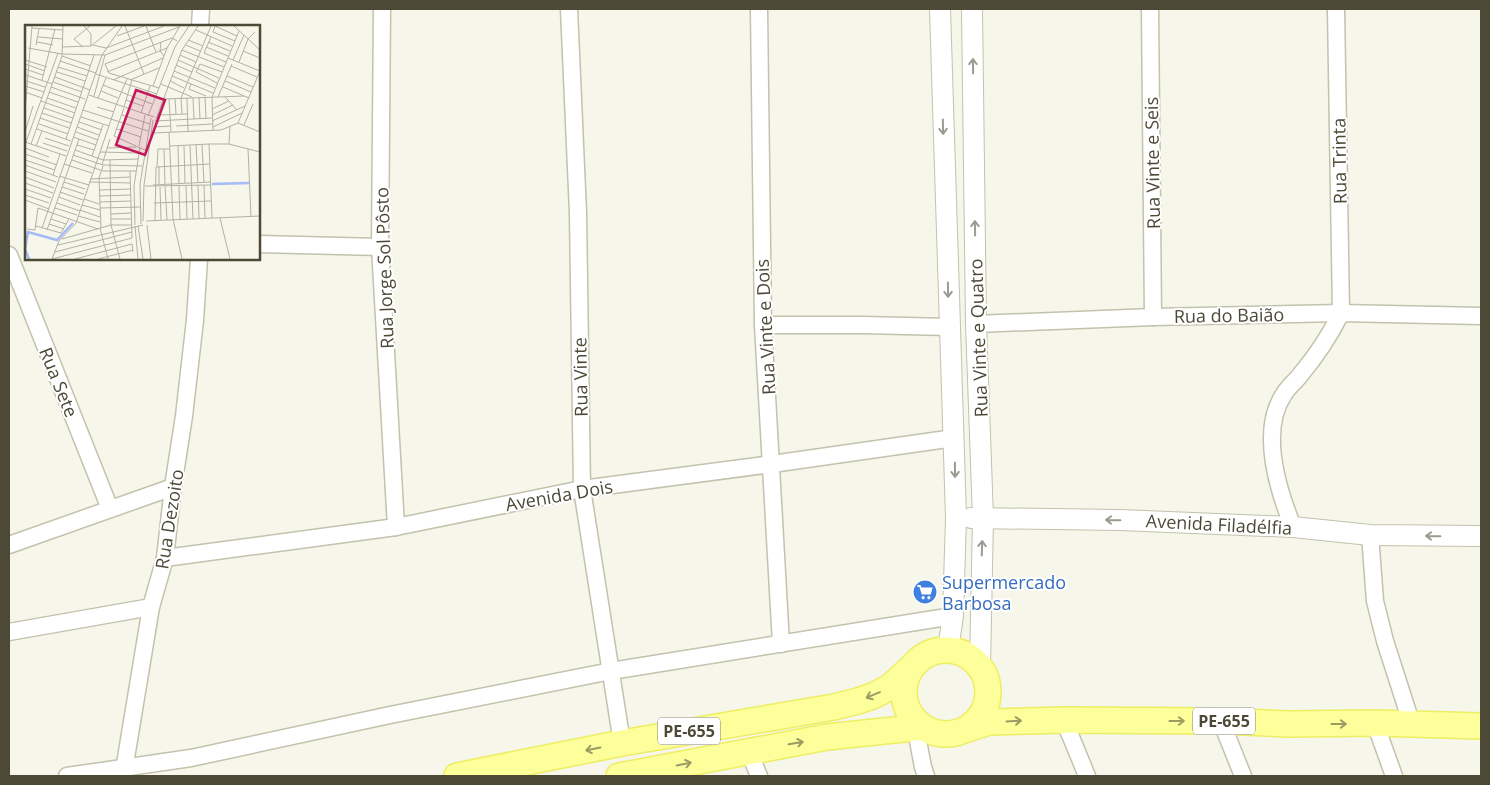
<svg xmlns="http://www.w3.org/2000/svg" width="1490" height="785" viewBox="0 0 1490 785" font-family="'Open Sans',sans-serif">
  <rect width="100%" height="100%" fill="#f6f6eb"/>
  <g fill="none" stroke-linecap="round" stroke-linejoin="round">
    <defs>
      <g id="minor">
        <polyline points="382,9 380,247 396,527"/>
        <polyline points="569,9 578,213 582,489 622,743"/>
        <polyline points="759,9 763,325 781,644"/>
        <polyline points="1150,9 1153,317"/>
        <polyline points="200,26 201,9"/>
        <polyline points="259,244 380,247"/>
        <polyline points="9,255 110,509"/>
        <polyline points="976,324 1153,317 1341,313 1481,316"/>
        <polyline points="763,325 862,325 949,327"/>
        <path d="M 1293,527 C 1278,490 1259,431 1284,394 C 1288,387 1296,381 1301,374 C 1317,355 1330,335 1341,313 L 1336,9"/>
        <polyline points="1370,535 1375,601 1385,641 1412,725"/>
        <polyline points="9,545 173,487"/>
        <polyline points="165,558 396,527 582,489 772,464 954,438"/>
        <polyline points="9,632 151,607"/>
        <polyline points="914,720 923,767 926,776"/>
        <polyline points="1064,720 1087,776"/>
        <polyline points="1221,721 1243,776"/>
        <polyline points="1375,723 1394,776"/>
        <polyline points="749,752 759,776"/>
        <polyline points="67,776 191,758 390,715 611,671 953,616"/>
        <polyline points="123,776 151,607 165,558 173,487 184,416 195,320 199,259"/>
      </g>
      <g id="tertiary">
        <polyline points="940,9 956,518 953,616 948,649"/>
        <polyline points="972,9 976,324 983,518 980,667"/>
        <polyline points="971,518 1120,520 1293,527 1370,535 1481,536"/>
      </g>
      <g id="primary">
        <circle cx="946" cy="692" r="42"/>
        <polyline points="967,729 989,722 1064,720 1221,721 1289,724 1375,723 1481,726"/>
        <polyline points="457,776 622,743 834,707 858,701 875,695 890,687 912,667"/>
        <polyline points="619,776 827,737 923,727"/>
      </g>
    </defs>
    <use href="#minor" stroke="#c3c2ac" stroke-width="19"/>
    <use href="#tertiary" stroke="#c3c2ac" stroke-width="22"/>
    <use href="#primary" stroke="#edee61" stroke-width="28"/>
    <use href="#minor" stroke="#fff" stroke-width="16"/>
    <use href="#tertiary" stroke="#fff" stroke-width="20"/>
    <use href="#primary" stroke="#fdff9b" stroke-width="25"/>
  </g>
  <defs><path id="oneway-shaft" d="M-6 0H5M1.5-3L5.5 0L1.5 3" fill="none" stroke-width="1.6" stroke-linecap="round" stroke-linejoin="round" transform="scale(1.25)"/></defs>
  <g stroke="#9d9b91">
    <use href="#oneway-shaft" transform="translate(973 66) rotate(-91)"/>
    <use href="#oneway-shaft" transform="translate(943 127) rotate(89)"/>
    <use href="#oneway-shaft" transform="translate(975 228) rotate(-91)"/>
    <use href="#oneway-shaft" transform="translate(948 290) rotate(89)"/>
    <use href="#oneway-shaft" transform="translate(955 470) rotate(89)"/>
    <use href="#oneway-shaft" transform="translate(1113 520) rotate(-179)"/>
    <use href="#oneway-shaft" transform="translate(1433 536) rotate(-179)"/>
    <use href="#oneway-shaft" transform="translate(982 548) rotate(-88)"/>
  </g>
  <g stroke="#9c9b64">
    <use href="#oneway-shaft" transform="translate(873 695) rotate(157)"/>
    <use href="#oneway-shaft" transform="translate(1014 721) rotate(-3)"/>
    <use href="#oneway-shaft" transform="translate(1177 721)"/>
    <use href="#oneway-shaft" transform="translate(1339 724)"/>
    <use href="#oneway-shaft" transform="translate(796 743) rotate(-10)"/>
    <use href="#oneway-shaft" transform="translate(593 749) rotate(169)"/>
    <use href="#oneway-shaft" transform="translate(684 764) rotate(-11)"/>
  </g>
  <defs>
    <symbol id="supermarket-disc" viewBox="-11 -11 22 22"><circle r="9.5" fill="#3f7fe0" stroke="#fff"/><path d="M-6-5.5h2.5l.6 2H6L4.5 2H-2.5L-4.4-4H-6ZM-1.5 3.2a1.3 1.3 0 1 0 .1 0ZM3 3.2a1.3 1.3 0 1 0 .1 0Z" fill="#fff"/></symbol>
  </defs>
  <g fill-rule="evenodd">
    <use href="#supermarket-disc" x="911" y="578" width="28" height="28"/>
  </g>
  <g text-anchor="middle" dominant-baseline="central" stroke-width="4" stroke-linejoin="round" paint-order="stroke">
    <g fill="#fff" stroke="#828073" stroke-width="1">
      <rect x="1193" y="707.5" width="62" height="27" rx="4"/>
      <rect x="658" y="717.5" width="62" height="27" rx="4"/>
    </g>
    <g font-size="16" font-weight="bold" fill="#4c4a37">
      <text x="1224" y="721">PE-655</text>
      <text x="689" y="731">PE-655</text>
    </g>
    <g font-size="18" fill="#4c4a37" stroke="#fff">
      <text transform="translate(1339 161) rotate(-91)">Rua Trinta</text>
      <text transform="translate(1152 163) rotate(-91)">Rua Vinte e Seis</text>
      <text transform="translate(384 268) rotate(-92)">Rua Jorge Sol Pôsto</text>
      <text transform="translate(1229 315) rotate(-1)">Rua do Baião</text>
      <text transform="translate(765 327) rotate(-93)">Rua Vinte e Dois</text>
      <text transform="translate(978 338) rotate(-92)">Rua Vinte e Quatro</text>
      <text transform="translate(580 377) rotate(-91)">Rua Vinte</text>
      <text transform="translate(59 382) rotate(68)">Rua Sete</text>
      <text transform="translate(559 495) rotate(-10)">Avenida Dois</text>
      <text transform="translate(169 519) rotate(-81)">Rua Dezoito</text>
      <text transform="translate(1219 524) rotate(3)">Avenida Filadélfia</text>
    </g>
    <g font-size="18" fill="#366cbe" stroke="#fff" text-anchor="start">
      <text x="942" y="582">Supermercado<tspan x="942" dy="21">Barbosa</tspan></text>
    </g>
  </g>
  <g transform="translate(25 25)">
    <rect width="235" height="235" fill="#f6f6eb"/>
    <path fill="none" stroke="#a3bbf7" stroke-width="2.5" d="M 187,159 L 224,158M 4,234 L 0,224 L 3,207 L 32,215 L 48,198"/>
    <path fill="none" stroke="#b2b1a3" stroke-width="1" d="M 59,1 L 66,9 L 66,21M 100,1 L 119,49M 121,1 L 131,27M 190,1 L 188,7 L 210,16M 190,1 L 212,11M 209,1 L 235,25M 7,3 L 38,5M 171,5 L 207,21M 92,11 L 119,1M 13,12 L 38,14M 186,12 L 179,28 L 201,37M 163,15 L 178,21M 12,17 L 28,20M 136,17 L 135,26 L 139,31M 183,17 L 205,26M 11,20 L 14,4M 68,20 L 81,23 L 139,1M 161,20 L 175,26M 37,22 L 66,21 L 91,1M 58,22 L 49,14 L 65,1M 181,22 L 203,31M 3,23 L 37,29 L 80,30 L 154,2M 157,25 L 199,42M 218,26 L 235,33M 155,30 L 171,37M 37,31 L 66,41M 203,33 L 235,46 L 213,98M 0,35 L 22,42M 153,35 L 194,53M 208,35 L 219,10M 35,36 L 71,48M 214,37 L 223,14 L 230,7M 0,39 L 20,46M 80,39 L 147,13 L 152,16M 80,39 L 84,48 L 134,63M 151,40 L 167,47M 206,41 L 232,52M 33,42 L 62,51M 0,44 L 18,50M 149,46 L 190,63M 32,47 L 60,56M 82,47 L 142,23M 71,49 L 132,69M 1,50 L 27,59M 147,51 L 188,68M 202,51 L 228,62M 30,52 L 65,65M 17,55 L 30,4M 88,55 L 138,33M 105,55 L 134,43M 1,56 L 20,62M 145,56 L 159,63M 200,56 L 226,67M 28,57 L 57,67M 192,58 L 171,47 L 175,39 L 197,47M 136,59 L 167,72M 166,59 L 164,64 L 181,71M 78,60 L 127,79M 0,61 L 19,67M 128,61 L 142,23 L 155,1M 26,62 L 60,74M 198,62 L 224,73M 76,66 L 93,73M 0,67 L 17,73M 24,67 L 53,77M 64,70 L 129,92M 69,71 L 80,30M 174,72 L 175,94M 180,72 L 181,94M 193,72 L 207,39M 200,72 L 212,85M 22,73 L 51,83M 73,73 L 81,53M 162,73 L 163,107M 168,73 L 169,94M 139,74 L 219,71M 144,74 L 146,107M 150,74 L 151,89M 101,75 L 118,81M 16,76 L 50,88M 91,80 L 102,54M 72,82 L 89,87M 99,82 L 107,55M 19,83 L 48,93M 187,84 L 204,76M 58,85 L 123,106M 0,86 L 7,1M 17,88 L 46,98M 116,88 L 125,61M 157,89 L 156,73 L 186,1M 97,90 L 125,99M 133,90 L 163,89M 187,90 L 208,80M 123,91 L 150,22 L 164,1M 56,92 L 84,101M 15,93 L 44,103M 131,94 L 157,25 L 173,1M 130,96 L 187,93M 187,96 L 220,81M 54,97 L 77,105M 213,98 L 235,107M 14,99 L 43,109M 219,100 L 228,79M 151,101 L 187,99M 52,102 L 74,110M 129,102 L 146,101M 188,102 L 217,88M 1,104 L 8,81M 12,104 L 46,116M 92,104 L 116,112M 188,105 L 187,72 L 214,6M 51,107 L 73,115M 144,107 L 148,194 L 157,234M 128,108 L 196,105 L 213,98M 89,111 L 122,126M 89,111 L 99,83M 48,112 L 71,120M 20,113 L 44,121M 41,114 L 69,30M 0,117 L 41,131M 1,117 L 33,28M 18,118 L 42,126M 6,119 L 37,31 L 38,1M 204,119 L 205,101M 52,120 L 69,125M 165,120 L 168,194M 171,120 L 173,158M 177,120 L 179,158M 11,121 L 17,106M 114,121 L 120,90M 145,121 L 184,119M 153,121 L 154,159M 159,121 L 160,158M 0,123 L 24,132M 82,123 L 111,122M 139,124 L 140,159M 223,124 L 226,192M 50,125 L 78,135 L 113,134M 75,127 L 114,128M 0,129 L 32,140M 48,130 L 78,140 L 117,141M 67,131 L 78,100M 0,135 L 30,145M 47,135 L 78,146 L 111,146M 85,135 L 86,200 L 95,234M 39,139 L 67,148M 0,140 L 33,152M 77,140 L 85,114M 132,141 L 133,124 L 145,124M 134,141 L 134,159M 0,146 L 31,157M 28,150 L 35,129M 34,151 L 64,160M 0,152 L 29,163M 65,154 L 105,152M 39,157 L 60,164M 64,157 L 106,158M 0,158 L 28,168M 128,160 L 185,157M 173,160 L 174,194M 179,160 L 180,193M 120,161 L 186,160M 140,161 L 142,195M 154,161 L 155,194M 161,161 L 162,194M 37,162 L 59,169M 135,162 L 136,195M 0,164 L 26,173M 74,165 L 106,164M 35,167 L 58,175M 0,170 L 24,178M 74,171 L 106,170M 34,172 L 55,180M 59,174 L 74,179M 0,175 L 24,184M 74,177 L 106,176M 32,178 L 55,186M 129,178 L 186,176M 57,180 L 75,185M 30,183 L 52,190M 75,183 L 116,182M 55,185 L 75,192M 86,189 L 106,188M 53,191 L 75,197M 187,193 L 184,119 L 204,119 L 235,127M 195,193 L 205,234M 26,194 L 41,199M 86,194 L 107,194M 118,196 L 119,160 L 128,95M 121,196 L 235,191M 130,196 L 131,142 L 185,139M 24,199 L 39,204M 116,199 L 115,159 L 126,93M 110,200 L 109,161 L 115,122M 122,200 L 126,234M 11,201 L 36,208 L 44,194M 110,201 L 113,234M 113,201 L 118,234M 17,203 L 77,30 L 97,1M 75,203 L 83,234M 76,203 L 74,153 L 78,141M 2,204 L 10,205 L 13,183 L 73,204M 22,205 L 54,114M 37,214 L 86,200 L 107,200M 33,220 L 118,200M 30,227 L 107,207M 27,234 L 34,216 L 51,198 L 91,80M 27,234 L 107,213 L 105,146M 50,234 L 107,219 L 108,227M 73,234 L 108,225"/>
    <path fill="#c2185b" fill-opacity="0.15" stroke="#c2185b" stroke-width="2.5" d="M 111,65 L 140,75 L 120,130 L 91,120 Z"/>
    <rect width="235" height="235" fill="none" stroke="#4c4a37" stroke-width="2.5"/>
  </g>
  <rect width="1490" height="785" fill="none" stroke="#4c4a37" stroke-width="20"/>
</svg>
